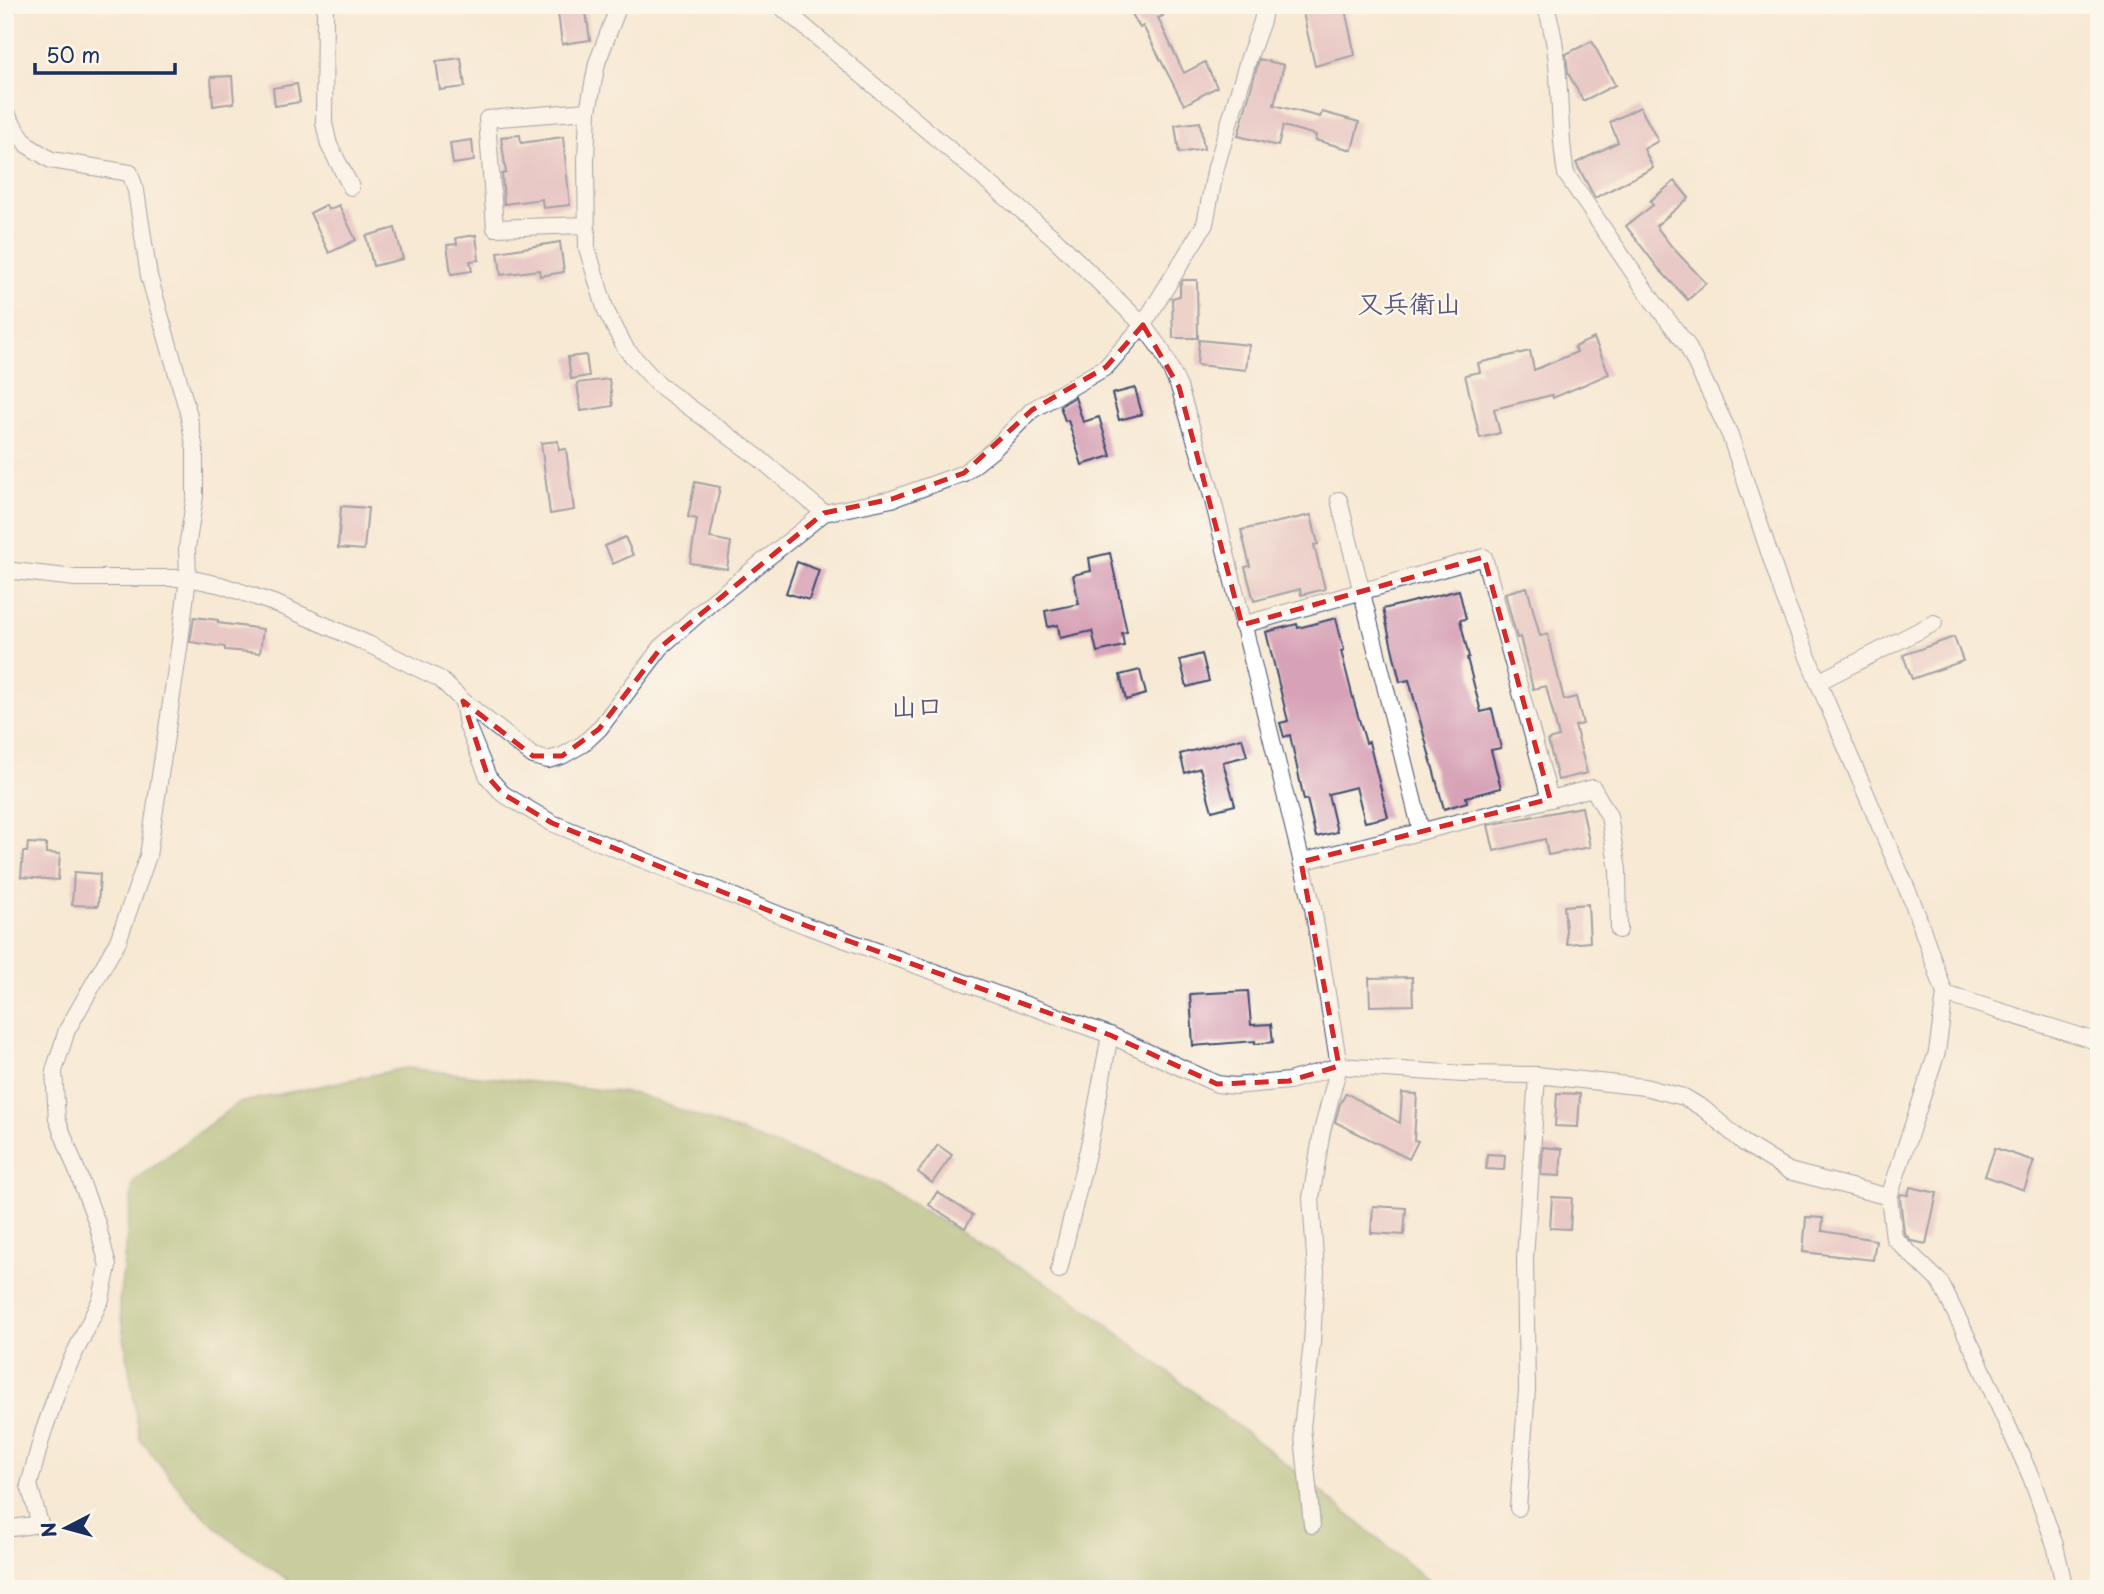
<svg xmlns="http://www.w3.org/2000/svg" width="2104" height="1594" viewBox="0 0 2104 1594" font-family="'Playpen Sans','Klee One',sans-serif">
  <rect width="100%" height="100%" fill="#fbf7ec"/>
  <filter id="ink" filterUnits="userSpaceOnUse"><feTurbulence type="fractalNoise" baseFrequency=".0143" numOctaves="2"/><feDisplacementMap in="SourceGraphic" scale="14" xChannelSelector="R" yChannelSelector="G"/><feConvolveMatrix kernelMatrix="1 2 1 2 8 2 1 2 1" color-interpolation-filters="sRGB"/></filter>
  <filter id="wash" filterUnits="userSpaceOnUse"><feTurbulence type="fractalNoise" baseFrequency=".00686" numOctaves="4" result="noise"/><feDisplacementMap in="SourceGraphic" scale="28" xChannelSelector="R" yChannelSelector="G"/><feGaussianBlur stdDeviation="1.57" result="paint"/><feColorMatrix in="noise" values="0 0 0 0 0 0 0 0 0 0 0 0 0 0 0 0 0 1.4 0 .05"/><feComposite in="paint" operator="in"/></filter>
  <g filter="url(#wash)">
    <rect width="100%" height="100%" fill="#f7e9d4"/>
    <polygon fill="#91ab5c" stroke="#566d5d" stroke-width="2" points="406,1068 637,1094 875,1182 1075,1300 1303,1477 1438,1589 301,1589 227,1537 190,1502 140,1439 119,1304 133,1182 238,1103"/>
    <g id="blocks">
      <g fill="#d7a2b7">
        <polygon points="557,5 585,5 590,40 562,44"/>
        <polygon points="1127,5 1157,5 1163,16 1158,18 1184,73 1205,62 1217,87 1184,105 1143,26 1140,28"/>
        <polygon points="1336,5 1344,5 1355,55 1315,66 1303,13"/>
        <polygon points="1592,41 1615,85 1583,101 1568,73 1566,54"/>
        <polygon points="461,58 465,87 440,90 436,61"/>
        <polygon points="1259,59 1284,65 1274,105 1320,117 1322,112 1359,122 1352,150 1315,140 1316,135 1283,126 1278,146 1238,136"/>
        <polygon points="232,76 234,103 213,106 211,77"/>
        <polygon points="297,84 300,102 275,106 273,88"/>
        <polygon points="1640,107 1658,141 1644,149 1653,168 1595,198 1576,163 1618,142 1610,122"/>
        <polygon points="1200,122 1204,149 1179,153 1175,125"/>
        <polygon points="520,135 521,143 563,137 570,205 543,208 542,199 504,204 502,174 506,173 501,137"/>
        <polygon points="472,140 474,161 453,164 450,143"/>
        <polygon points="1675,181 1689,198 1656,226 1672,247 1706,283 1688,300 1658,268 1626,226 1653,205 1650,201"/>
        <polygon points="326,205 328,210 339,205 356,240 329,253 310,213"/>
        <polygon points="395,228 403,259 373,266 366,236"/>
        <polygon points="476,235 479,260 470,261 472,271 451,274 447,245 457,244 456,238"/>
        <polygon points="560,242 564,272 540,276 539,270 501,275 498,252"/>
        <polygon points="1183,280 1197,280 1198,338 1173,338 1172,298 1180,296 1180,285"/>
        <polygon points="1594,338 1609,374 1553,398 1552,395 1494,409 1500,433 1480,438 1465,375 1480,372 1478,363 1530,351 1534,370 1577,352 1574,347"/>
        <polygon points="1199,340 1249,345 1246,370 1197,365"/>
        <polygon points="586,355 589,376 571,379 568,357"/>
        <polygon points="609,379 613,406 581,411 577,383"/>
        <polygon points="1135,388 1142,414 1119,420 1112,394"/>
        <polygon points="1075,397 1083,422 1099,417 1111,456 1082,465 1068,420 1065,421 1060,406"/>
        <polygon points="558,441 559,450 566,449 574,510 550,514 541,443"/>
        <polygon points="695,482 720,487 710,538 731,542 727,569 690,563 697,519 688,517"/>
        <polygon points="341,506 368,508 364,550 338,548"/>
        <polygon points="1311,515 1318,544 1314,545 1325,589 1301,595 1300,589 1254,601 1245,567 1250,566 1241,530"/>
        <polygon points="625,537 633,555 613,564 605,546"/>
        <polygon points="1110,553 1127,632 1122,633 1124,646 1097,652 1092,631 1060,638 1058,625 1048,627 1045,611 1079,604 1073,575 1091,571 1089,558"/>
        <polygon points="797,562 819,570 809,600 786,593"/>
        <polygon points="1527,587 1540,636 1548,634 1564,700 1576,697 1583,724 1575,726 1587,773 1558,780 1548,740 1559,737 1546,686 1533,689 1520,637 1517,638 1505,593"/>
        <polygon points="1459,590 1466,619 1460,620 1469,657 1467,658 1481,712 1492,709 1501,748 1491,750 1501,788 1466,797 1467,802 1444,809 1409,680 1400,682 1383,609"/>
        <polygon points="194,617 218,620 218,623 263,629 260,653 225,650 225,647 190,642"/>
        <polygon points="1336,618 1344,650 1341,651 1354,702 1366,743 1369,742 1388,817 1365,822 1356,787 1328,794 1337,832 1316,837 1307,799 1304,800 1290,735 1284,737 1280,723 1288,721 1266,632 1297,624 1298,628"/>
        <polygon points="1954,637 1963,661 1912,679 1903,655"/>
        <polygon points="1202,654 1209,681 1187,687 1180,660"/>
        <polygon points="1140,670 1146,694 1126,700 1120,675"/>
        <polygon points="1242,738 1247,756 1223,762 1235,805 1212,811 1200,768 1185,773 1180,754"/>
        <polygon points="1582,807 1590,847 1548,855 1545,839 1494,851 1488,825"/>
        <polygon points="28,843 46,844 46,853 60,854 58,880 21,877 23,852 27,852"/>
        <polygon points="74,872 100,874 98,906 72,905"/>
        <polygon points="1588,904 1590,942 1567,944 1564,906"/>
        <polygon points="1412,977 1413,1005 1370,1006 1369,978"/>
        <polygon points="1248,991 1251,1025 1271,1024 1273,1042 1255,1044 1255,1041 1193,1046 1190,994"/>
        <polygon points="1346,1093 1400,1123 1402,1093 1417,1094 1414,1140 1418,1141 1409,1159 1335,1122 1340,1104"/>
        <polygon points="1557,1093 1580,1094 1578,1127 1555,1126"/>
        <polygon points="938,1145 952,1155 932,1183 918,1172"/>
        <polygon points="1543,1147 1562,1149 1560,1176 1541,1175"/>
        <polygon points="1995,1148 2034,1161 2024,1190 1985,1176"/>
        <polygon points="1487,1154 1505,1155 1504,1170 1486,1169"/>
        <polygon points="1910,1187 1937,1193 1926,1244 1912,1241 1904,1233 1900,1198 1901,1194 1908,1195"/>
        <polygon points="937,1192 973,1215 965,1228 929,1205"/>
        <polygon points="1552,1197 1572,1198 1570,1229 1550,1228"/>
        <polygon points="1373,1206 1406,1208 1404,1235 1371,1233"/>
        <polygon points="1806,1217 1823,1218 1822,1231 1876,1240 1873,1260 1803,1252"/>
      </g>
    </g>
  </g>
  <g filter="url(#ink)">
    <use href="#blocks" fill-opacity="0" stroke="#3c4b70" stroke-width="2"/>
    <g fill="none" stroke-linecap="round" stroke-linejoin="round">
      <defs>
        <g id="minor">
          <polyline points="325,5 324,123 329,145 351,187"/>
          <polyline points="619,5 597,63 588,111 586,160 587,248 606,311 626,349 659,385 759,458 824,513"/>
          <polyline points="779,5 1054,238 1143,325 1162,351 1179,387 1210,488 1313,908 1339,1066 1322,1131 1311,1198 1316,1272 1312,1343 1302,1427 1312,1525"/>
          <path d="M 1545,5 C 1564,59 1556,119 1566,174 L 1650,297 L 1687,345 L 1730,435 L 1784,597 L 1818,682 L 1913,903 L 1945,994 L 1937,1052 L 1889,1197 L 1894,1238 L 1940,1282 L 1974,1351 L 2031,1477 L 2055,1545 L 2065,1589"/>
          <polyline points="5,11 11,5"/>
          <polyline points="5,112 27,145 51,160 130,173 136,191 149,276 188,412 195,450 195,496 187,548 188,578 179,649 148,856 118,941 67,1030 54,1071 57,1119 97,1223 108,1266 101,1299 61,1381 43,1433 29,1485 40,1524 5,1529"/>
          <polyline points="586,225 495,228 487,119 588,111"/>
          <polyline points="1339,500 1421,831"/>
          <polyline points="5,570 75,578 188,578 221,585 279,605 368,644 440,679 463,701 533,756 548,760 562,756 583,744 599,729 663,645 712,602 824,513 892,499 964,473 993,450 1032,410 1106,367 1143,325 1205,224 1216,167 1249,57 1262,21 1265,5"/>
          <polyline points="1242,625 1484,557 1550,799 1301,862"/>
          <polyline points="1818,682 1934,623"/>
          <polyline points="463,701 467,725 488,777 503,794 552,823 807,926 1110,1035 1217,1084 1235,1086 1289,1081 1339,1066 1463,1074 1537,1075 1644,1087 1684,1097 1704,1109 1744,1143 1789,1171 1889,1197"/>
          <polyline points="1550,799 1593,788 1609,816 1618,870 1619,930"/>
          <polyline points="1945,994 2099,1042"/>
          <polyline points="1059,1270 1090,1141 1110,1035"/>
          <polyline points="1518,1508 1527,1390 1525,1259 1537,1075"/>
        </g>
      </defs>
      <use href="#minor" stroke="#3c4b70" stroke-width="18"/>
      <use href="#minor" stroke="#fff" stroke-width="16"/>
    </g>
  </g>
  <path d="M0 0H2104V1594H0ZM 1143,325 L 1179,387 L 1242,625 L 1484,557 L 1550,799 L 1301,862 L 1339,1066 L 1289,1081 L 1217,1084 L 1110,1035 L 807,926 L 552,823 L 503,794 L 488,777 L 463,701 L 533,756 L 562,756 L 599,729 L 663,645 L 824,513 L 892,499 L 964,473 L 1032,410 L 1106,367 Z" fill="#f7e9d4" fill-opacity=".55" fill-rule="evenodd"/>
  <path fill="none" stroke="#d62828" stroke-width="5" stroke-dasharray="14 9" stroke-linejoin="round" d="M 1143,325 L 1179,387 L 1242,625 L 1484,557 L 1550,799 L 1301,862 L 1339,1066 L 1289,1081 L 1217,1084 L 1110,1035 L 807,926 L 552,823 L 503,794 L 488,777 L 463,701 L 533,756 L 562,756 L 599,729 L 663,645 L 824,513 L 892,499 L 964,473 L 1032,410 L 1106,367 Z"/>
  <g text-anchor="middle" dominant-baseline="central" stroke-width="5" stroke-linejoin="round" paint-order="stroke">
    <g font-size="26" font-weight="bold" fill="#5d577d" stroke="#fbf7ec">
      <text x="1409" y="302">又兵衛山</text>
      <text x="917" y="705">山口</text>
    </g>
  </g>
  <rect width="2104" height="1594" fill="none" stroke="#fbf7ec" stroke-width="28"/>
  <g transform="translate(66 1528) rotate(264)" stroke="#fbf7ec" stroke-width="5" paint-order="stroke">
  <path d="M0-5L12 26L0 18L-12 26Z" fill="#1b2f5e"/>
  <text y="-10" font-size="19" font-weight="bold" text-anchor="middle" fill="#1b2f5e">N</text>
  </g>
  <path d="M35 63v10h140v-10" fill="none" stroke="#1b2f5e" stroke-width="3.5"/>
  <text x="46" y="63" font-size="21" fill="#1b2f5e" stroke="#fbf7ec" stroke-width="5" paint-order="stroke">50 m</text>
</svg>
